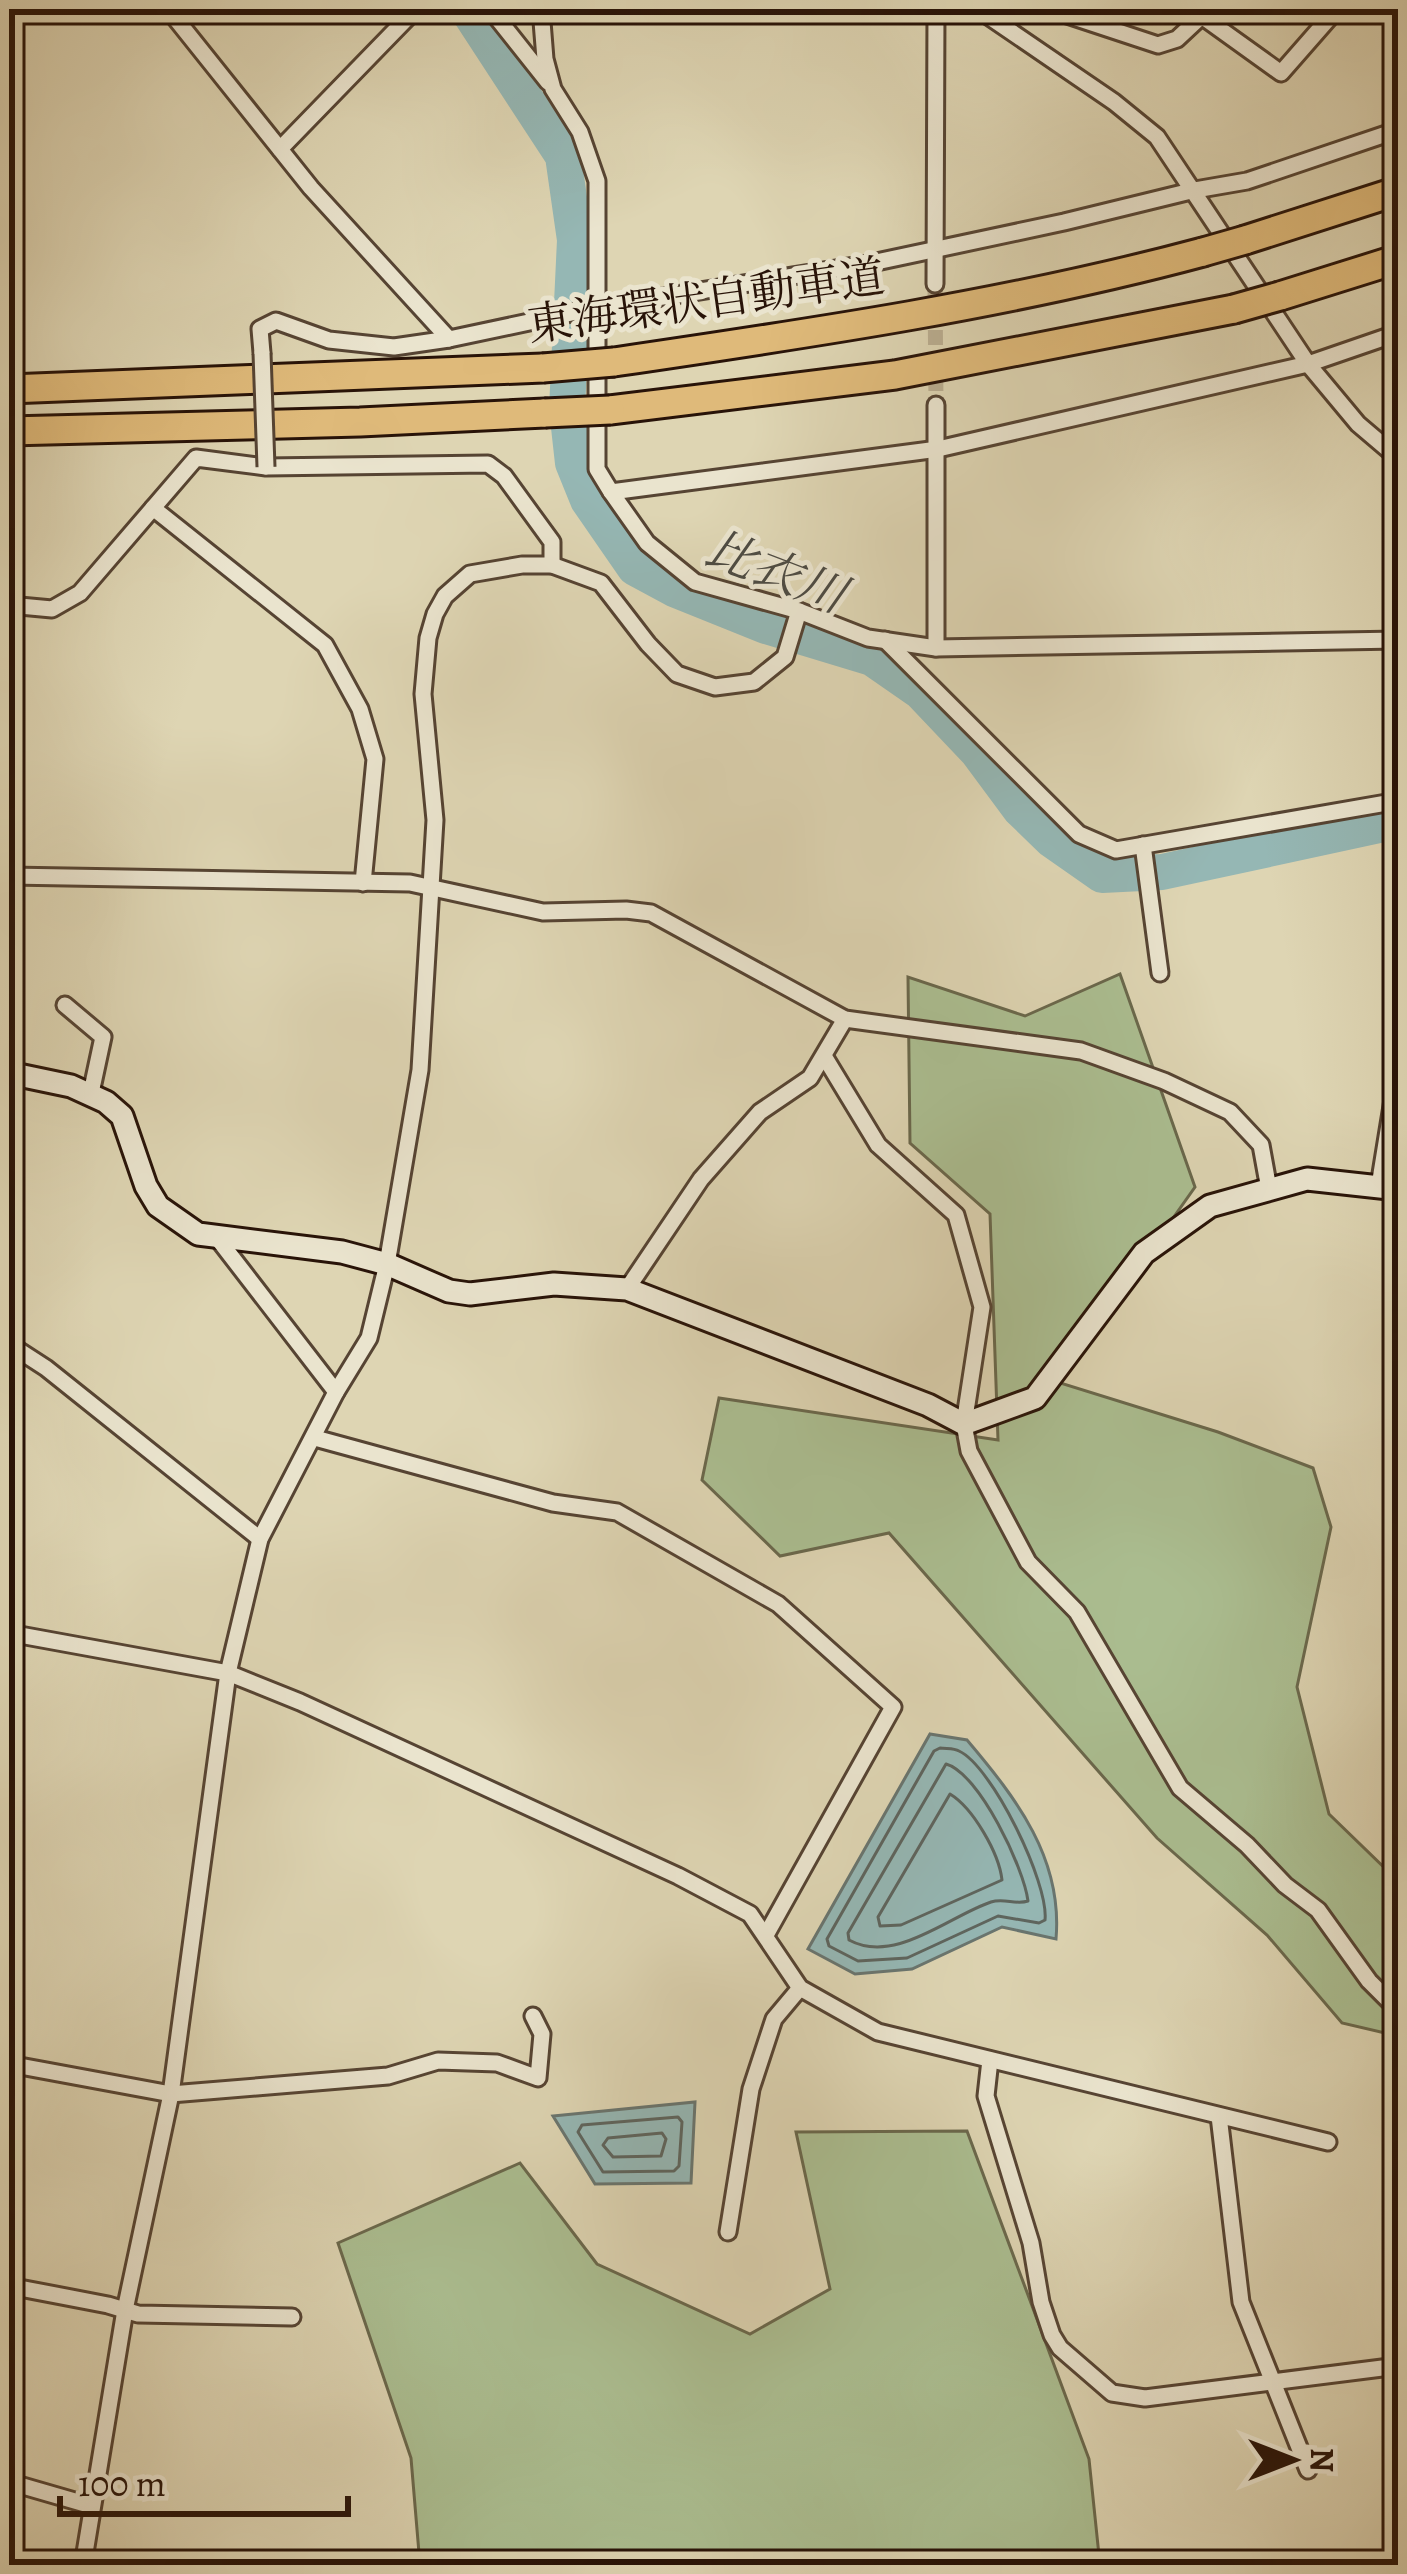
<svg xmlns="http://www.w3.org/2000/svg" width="1407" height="2574" viewBox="0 0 1407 2574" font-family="Alegreya,'Noto Serif JP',serif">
  <rect width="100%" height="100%" fill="#ded5b3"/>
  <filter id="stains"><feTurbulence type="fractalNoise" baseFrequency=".00167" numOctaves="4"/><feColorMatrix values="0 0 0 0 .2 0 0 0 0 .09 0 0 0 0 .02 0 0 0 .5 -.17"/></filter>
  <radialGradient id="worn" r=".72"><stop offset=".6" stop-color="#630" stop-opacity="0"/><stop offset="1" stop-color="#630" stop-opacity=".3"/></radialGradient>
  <g fill="#abbe91" stroke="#6a684c" stroke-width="3">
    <polygon points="1120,974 1195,1187 1057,1382 1218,1432 1313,1468 1331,1527 1297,1687 1329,1814 1398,1881 1398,2036 1342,2023 1267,1935 1157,1838 889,1533 780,1556 702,1480 719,1398 998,1440 990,1214 910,1143 908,977 1025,1016"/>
    <polygon points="967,2131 1089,2459 1100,2565 420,2565 411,2458 338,2243 520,2163 597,2264 750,2334 830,2289 796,2132"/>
  </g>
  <g fill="#95b7b4" stroke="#69756f" stroke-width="3">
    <path d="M 930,1734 L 967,1740 C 1017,1799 1063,1859 1056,1939 L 1002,1927 L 912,1969 L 855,1974 L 808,1949 Z"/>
    <polygon points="695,2102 691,2183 595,2184 553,2116"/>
  </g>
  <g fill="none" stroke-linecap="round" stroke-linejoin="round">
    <g stroke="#5e655e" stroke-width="3">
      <path d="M 940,1748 C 947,1749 954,1748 959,1751 C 992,1766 1049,1883 1045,1920 L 1039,1923 L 998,1916 L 907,1958 L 858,1961 L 829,1946 L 827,1939 L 934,1751 Z"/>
      <path d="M 946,1764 C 979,1773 1024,1868 1028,1901 C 1016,1905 1004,1898 991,1902 C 949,1916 895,1965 849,1940 L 848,1933 Z"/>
      <path d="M 950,1794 C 973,1808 999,1853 1002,1880 L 901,1925 L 880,1926 L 878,1917 Z"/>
      <polygon points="678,2117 682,2122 679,2166 674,2171 603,2172 578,2132 582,2125"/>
      <polygon points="662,2133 666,2139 661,2156 613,2157 603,2145 608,2138"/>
    </g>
    <polyline stroke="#95b7b4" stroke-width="36" points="467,9 563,156 575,240 567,409 573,463 588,500 635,568 674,589 766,626 872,658 921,692 977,751 1020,809 1052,840 1102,875 1162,872 1398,821"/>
    <polyline stroke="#baae91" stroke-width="15" stroke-dasharray="15 8" stroke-linecap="butt" points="935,284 936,405"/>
    <defs>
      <g id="street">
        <polyline points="168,9 311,188 449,339"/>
        <polyline points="490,9 548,82"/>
        <polyline points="541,9 545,59 553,89 580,132 597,181 597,469 611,492 647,543 695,582 799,611 868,638 936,648 1398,640"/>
        <polyline points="978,9 1114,102 1157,137 1308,364 1358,424 1398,458"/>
        <polyline points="1049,9 1158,45 1177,39 1208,10"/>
        <polyline points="1203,17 1281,73 1337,9"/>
        <polyline points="280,149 416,9"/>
        <polyline points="935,284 936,9"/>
        <polyline points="262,353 260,329 276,321 329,340 394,347 449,339 595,308 867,264 1064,222 1195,190 1247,181 1398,130"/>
        <polyline points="611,492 938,449 1308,364 1398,333"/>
        <polyline points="153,508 325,645 360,709 375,759 363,883"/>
        <polyline points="9,605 52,609 80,593 196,458 266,467 488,464 504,476 552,542 552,565"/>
        <polyline points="885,640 1079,834 1116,850 1398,801"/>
        <polyline points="936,648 936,405"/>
        <polyline points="1143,845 1160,973"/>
        <polyline points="9,876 410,883 543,912 626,910 651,913 845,1019 1081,1051 1164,1081 1230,1112 1261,1145 1269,1189"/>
        <polyline points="65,1005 103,1037 91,1093"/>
        <polyline points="824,1056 878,1145 956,1215 982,1307 964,1424 969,1451 1028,1562 1077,1612 1180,1788 1247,1845 1285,1885 1318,1910 1369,1981 1398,2010"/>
        <polyline points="1379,1186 1398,1069"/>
        <polyline points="218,1239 336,1392"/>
        <polyline points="627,1289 701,1179 760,1112 810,1078 845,1019"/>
        <polyline points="9,1344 46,1368 260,1539"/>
        <polyline points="315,1438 553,1503 617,1512 778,1604 893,1707 766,1935"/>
        <polyline points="9,1633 228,1673 300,1702 678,1876 750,1914 800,1988 878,2032 1328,2142"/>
        <polyline points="990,2060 986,2096 1031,2243 1041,2302 1052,2335 1060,2348 1112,2393 1145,2398 1398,2366"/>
        <polyline points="9,2064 171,2094 388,2076 438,2061 497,2063 538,2078 542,2034 533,2016"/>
        <polyline points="1219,2116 1241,2302 1308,2470"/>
        <polyline points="728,2232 751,2089 774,2019 800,1988"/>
        <polyline points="9,2286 108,2305 138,2314 292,2317"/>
        <polyline points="9,2482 92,2506"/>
        <polyline points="83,2565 125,2310 171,2094 228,1673 260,1539 336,1392 369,1338 387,1264 420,1070 435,820 423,694 428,638 435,614 445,596 470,574 522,565 552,565 601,583 648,644 677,674 715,687 754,682 785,657 799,611"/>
      </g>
      <polyline id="secondary" points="9,1073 71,1086 106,1102 122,1116 146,1186 158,1206 198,1234 342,1252 387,1264 449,1291 470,1294 554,1284 627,1289 928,1405 964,1424 1035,1398 1144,1253 1210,1206 1307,1179 1398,1189"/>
      <g id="highway">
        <polyline points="1245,240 1398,191"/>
        <polyline points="1280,296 1398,259"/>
        <path d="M 614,362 C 812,333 1009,304 1203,252"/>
        <polyline points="9,389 543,368"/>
        <polyline points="610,410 895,375 1234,309"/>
        <polyline points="9,431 360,422 545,413"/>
      </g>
    </defs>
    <use href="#street" stroke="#564433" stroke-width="21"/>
    <use href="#secondary" stroke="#281308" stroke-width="27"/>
    <use href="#highway" stroke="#281308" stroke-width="33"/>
    <use href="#street" stroke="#eae4ce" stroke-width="15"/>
    <use href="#secondary" stroke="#eae4ce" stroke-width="21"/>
    <use href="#highway" stroke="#dfba7a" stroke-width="27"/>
    <defs>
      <polyline id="street-bridge" points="262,353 266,467"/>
      <g id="highway-bridge">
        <polyline points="1203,252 1245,240"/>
        <polyline points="1234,309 1280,296"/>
        <polyline points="543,368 614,362"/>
        <polyline points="545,413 610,410"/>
      </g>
    </defs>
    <use href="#street-bridge" stroke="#564433" stroke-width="21" stroke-linecap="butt"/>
    <use href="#highway-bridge" stroke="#281308" stroke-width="33" stroke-linecap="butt"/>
    <use href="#street-bridge" stroke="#eae4ce" stroke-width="15"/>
    <use href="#highway-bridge" stroke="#dfba7a" stroke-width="27"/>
  </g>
  <g text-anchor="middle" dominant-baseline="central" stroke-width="10" stroke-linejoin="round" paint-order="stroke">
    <g font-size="45" fill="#281308" stroke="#eae4ce">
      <text transform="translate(706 301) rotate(-8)">東海環状自動車道</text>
    </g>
    <g font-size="48" font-style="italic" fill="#4e4c44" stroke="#eae4ce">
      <text transform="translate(776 572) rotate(21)">比衣川</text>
    </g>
  </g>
  <rect width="1407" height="2574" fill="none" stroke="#ded5b3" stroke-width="48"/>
  <rect x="12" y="12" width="1383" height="2550" fill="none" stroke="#281308" stroke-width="6"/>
  <rect x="24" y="24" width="1359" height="2526" fill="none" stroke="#281308" stroke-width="3"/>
  <g transform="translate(1293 2460) rotate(90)" stroke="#eae4ce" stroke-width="9" paint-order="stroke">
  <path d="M0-9L21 45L0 30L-21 45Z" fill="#281308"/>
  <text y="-18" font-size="33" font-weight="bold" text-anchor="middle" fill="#281308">N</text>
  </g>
  <path d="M60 2496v18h288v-18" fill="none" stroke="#281308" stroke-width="6"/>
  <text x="78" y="2496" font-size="36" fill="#281308" stroke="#eae4ce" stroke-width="9" paint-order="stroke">100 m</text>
  <rect width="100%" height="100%" filter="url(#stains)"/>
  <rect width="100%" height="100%" fill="url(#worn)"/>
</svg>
